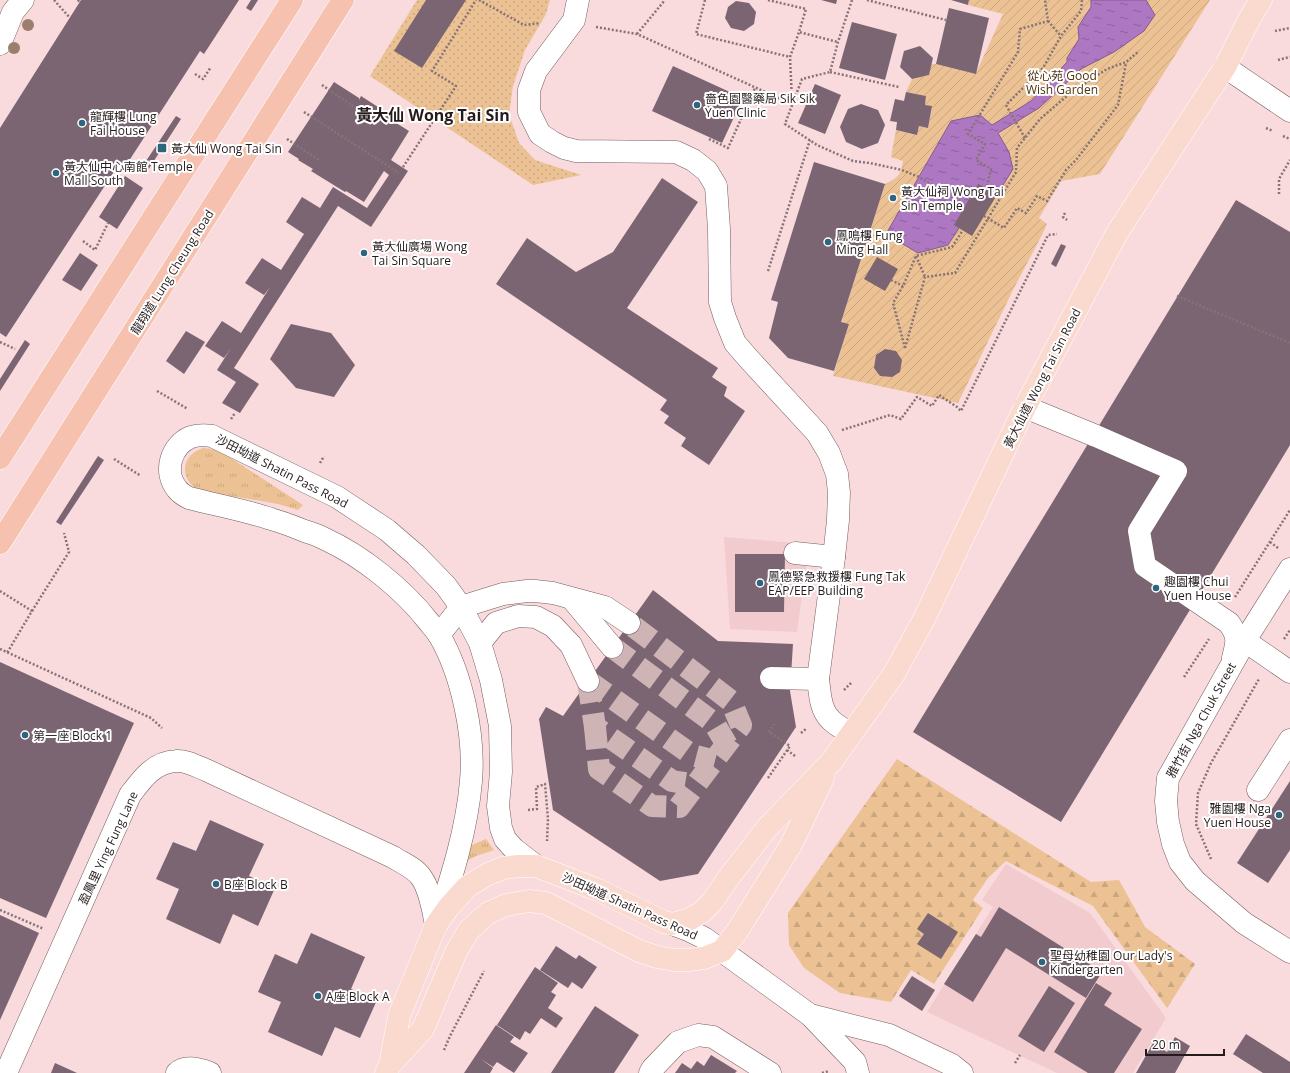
<svg xmlns="http://www.w3.org/2000/svg" width="1290" height="1073" viewBox="0 0 1290 1073" font-family="'Open Sans','Noto Sans TC',sans-serif">
  <defs>
    <pattern id="grass-tufts" width="24" height="20" patternUnits="userSpaceOnUse"><rect width="24" height="20" fill="#ecc294"/><path d="M3 7l-1-3M5 7V3M7 7l1-3M15 17l-1-3M17 17v-4M19 17l1-3" fill="none" stroke="#caa67f"/></pattern>
    <pattern id="forest-firs" width="22" height="20" patternUnits="userSpaceOnUse"><rect width="22" height="20" fill="#ecc294"/><path d="M5 1l3.5 6h-7zM16 11l3.5 6h-7z" fill="#caa67f"/></pattern>
    <pattern id="park-dots" width="8" height="8" patternUnits="userSpaceOnUse"><rect width="8" height="8" fill="#ecc294"/><path d="M2 2h.1M6 6h.1" fill="none" stroke="#caa67f" stroke-width="1.8" stroke-linecap="round"/></pattern>
    <pattern id="garden-furrows" width="10" height="10" patternUnits="userSpaceOnUse"><rect width="10" height="10" fill="#ecc294"/><path d="M-1 1l2-2M0 10L10 0M9 11l2-2" fill="none" stroke="#caa67f"/></pattern>
    <pattern id="water-ripples" width="26" height="14" patternUnits="userSpaceOnUse"><rect width="26" height="14" fill="#ad77c2"/><path d="M2 4q2-2 4 0t4 0M15 11q2-2 4 0t4 0" fill="none" stroke="#8d619d"/></pattern>
  </defs>
  <rect width="100%" height="100%" fill="#f9dadd"/>
  <g fill="#f2cbce">
    <polygon points="724,537 809,544 797,632 730,629"/>
    <polygon points="1006,864 1090,913 1166,1018 1133,1073 1057,1073 927,1012 993,907 982,900"/>
  </g>
  <g fill="url(#grass-tufts)">
    <path d="M 203,448 L 214,449 L 220,451 L 303,505 L 298,510 L 278,504 L 198,490 C 179,478 181,455 203,448 Z"/>
    <polygon points="486,839 494,850 476,856 463,863 467,847"/>
  </g>
  <polygon fill="url(#forest-firs)" points="897,759 1091,882 1119,880 1145,927 1195,964 1167,1008 1093,906 1006,861 988,878 973,900 983,908 934,984 911,970 891,1002 840,993 804,968 789,945 788,913"/>
  <polygon fill="url(#park-dots)" points="417,0 550,0 546,14 525,50 513,86 509,114 519,143 535,160 581,175 533,185 370,76"/>
  <path fill="url(#garden-furrows)" d="M 969,0 L 1210,0 L 1100,174 L 1061,181 L 1039,218 L 1047,224 L 1043,233 L 1013,290 L 958,403 L 833,376 L 849,324 L 841,322 L 885,184 C 898,178 901,175 903,161 L 891,157 L 896,130 L 917,135 L 919,126 L 928,127 L 932,107 L 925,105 L 926,96 L 906,92 L 912,79 L 929,75 L 931,64 L 936,64 L 976,73 L 1003,14 L 968,5 Z"/>
  <polygon fill="url(#water-ripples)" stroke="#845b90" points="1091,0 1146,0 1155,15 1144,31 1114,52 1081,69 1039,108 998,133 1009,152 1013,169 997,195 979,185 959,228 948,245 918,253 886,234 951,121 980,115 992,125 1031,101 1067,62 1067,58 1079,39 1078,27 1091,7"/>
  <g fill="#7c6572">
    <polygon points="81,0 239,0 204,54 200,51 125,167 119,164 6,337 0,333 0,128"/>
    <polygon points="251,0 258,0 251,11 246,8"/>
    <polygon points="426,0 466,0 422,68 394,51"/>
    <polygon points="821,0 837,0 836,4"/>
    <polygon points="951,0 969,0 968,5"/>
    <polygon points="736,1 749,3 756,12 754,24 744,31 731,28 725,18 728,7"/>
    <polygon points="949,8 989,18 976,74 936,64"/>
    <polygon points="852,22 897,34 885,80 839,68"/>
    <polygon points="920,46 933,58 929,75 912,79 900,67 904,51"/>
    <polygon points="673,66 743,98 722,143 652,111"/>
    <polygon points="334,82 359,98 359,100 361,96 395,118 393,121 409,131 391,160 408,171 371,227 338,206 234,368 259,384 240,413 222,403 236,382 217,370 231,348 224,358 205,346 222,321 241,333 270,287 264,295 245,283 262,258 281,270 304,234 286,222 302,197 320,208 333,187 367,208 389,175 384,171 364,202 346,191 345,192 311,171 313,169 298,160 299,159 288,152"/>
    <polygon points="815,84 841,95 825,134 798,123"/>
    <polygon points="906,92 926,96 925,105 932,106 928,128 919,126 917,135 896,130 897,122 890,121 895,99 904,101"/>
    <polygon points="861,104 878,110 885,125 878,143 862,149 846,142 840,127 848,109"/>
    <polygon points="176,116 181,119 148,170 142,167"/>
    <polygon points="814,162 885,184 841,322 849,324 834,371 788,358 769,338 778,302 771,300"/>
    <polygon points="125,176 143,188 117,229 99,217"/>
    <polygon points="662,178 698,202 627,308 718,368 712,377 727,387 724,396 745,411 709,465 681,446 686,438 664,423 669,416 660,410 667,400 496,284 527,238 576,272 613,252"/>
    <polygon points="978,184 997,195 972,236 954,225"/>
    <polygon points="1236,200 1290,232 1290,445 1061,822 913,732"/>
    <polygon points="1061,244 1066,246 1056,267 1051,264"/>
    <polygon points="80,253 98,265 81,291 62,280"/>
    <polygon points="877,257 898,269 885,291 864,279"/>
    <polygon points="291,324 331,333 355,365 334,397 296,388 270,359"/>
    <polygon points="186,331 205,342 184,374 166,361"/>
    <polygon points="25,340 30,344 0,391 0,379"/>
    <polygon points="885,349 896,351 902,360 900,372 892,377 880,376 874,368 876,355"/>
    <polygon points="98,456 104,460 61,525 56,522"/>
    <polygon points="735,554 785,554 784,612 735,612"/>
    <polygon points="653,590 718,641 793,644 790,691 796,727 698,874 660,881 553,810 539,719 546,707 563,716"/>
    <polygon points="0,662 134,723 46,918 0,898"/>
    <polygon points="1290,781 1290,850 1268,883 1237,863"/>
    <polygon points="210,820 264,844 249,876 275,888 258,926 233,914 220,944 166,919 179,889 156,879 173,842 196,851"/>
    <polygon points="999,907 1102,972 1086,998 1006,948 973,1002 944,984 976,934 981,937"/>
    <polygon points="928,913 958,932 941,959 917,944 924,934 917,929"/>
    <polygon points="0,915 39,933 0,1020"/>
    <polygon points="311,933 365,957 351,989 377,1000 360,1038 335,1027 322,1056 268,1032 281,1002 258,992 275,954 297,964"/>
    <polygon points="556,946 576,959 579,955 597,967 582,989 572,982 568,988 540,970"/>
    <polygon points="535,967 558,983 551,992 556,995 548,1008 563,1018 556,1028 541,1018 530,1034 525,1031 520,1040 497,1025"/>
    <polygon points="912,976 935,990 922,1011 899,996"/>
    <polygon points="1096,983 1112,993 1104,1005 1142,1029 1114,1073 1088,1073 1054,1052"/>
    <polygon points="1049,986 1075,1003 1044,1052 1018,1036"/>
    <polygon points="595,1006 639,1035 614,1073 551,1073"/>
    <polygon points="496,1025 514,1037 510,1042 528,1053 514,1073 497,1062 493,1067 481,1059 493,1068 490,1073 464,1073"/>
    <polygon points="1246,1034 1290,1062 1290,1073 1263,1073 1233,1054"/>
    <polygon points="1175,1037 1190,1046 1175,1073 1136,1073 1153,1043 1167,1052"/>
    <polygon points="711,1055 737,1071 735,1073 675,1073 682,1063 691,1069 697,1061 704,1066"/>
    <polygon points="55,1063 77,1073 51,1073"/>
  </g>
  <g fill="none" stroke-linecap="round" stroke-linejoin="round">
    <g stroke="#cfb4b6" stroke-width="22" stroke-dasharray="22 11" stroke-linecap="butt">
      <polyline points="612,647 714,723 727,745"/>
      <polyline points="588,681 595,727 672,781 696,785"/>
      <polyline points="588,681 692,755 715,761"/>
      <polyline points="595,727 599,769 652,806 679,807 741,725 731,701 629,623"/>
    </g>
    <defs>
      <g id="minor">
        <path d="M 578,0 L 574,20 L 536,71 L 529,90 L 529,112 L 540,134 L 552,142 L 564,148 L 576,151 L 676,152 L 693,160 L 707,171 L 716,186 L 719,229 L 720,302 L 725,318 L 735,343 L 748,358 L 817,433 L 829,453 L 837,474 L 839,493 L 838,520 L 834,557 L 818,679 C 820,693 820,709 830,719 C 835,725 844,729 851,734"/>
        <polyline points="0,44 13,12 23,0"/>
        <polyline points="1225,67 1290,111"/>
        <path d="M 1025,407 L 1096,436 L 1176,471 L 1139,531 L 1145,566 L 1229,623 C 1239,637 1237,642 1233,658"/>
        <polyline points="795,553 834,557"/>
        <polyline points="1290,569 1249,634 1168,778 1166,801 1168,822 1173,844 1180,862 1195,881 1244,923 1290,952"/>
        <polyline points="572,599 612,647"/>
        <polyline points="439,635 461,607 503,594 527,591 535,591 553,593 605,607 629,623"/>
        <polyline points="1245,641 1290,672"/>
        <polyline points="480,643 496,623 518,616 536,617 553,626 571,645 588,681"/>
        <polyline points="771,678 818,679"/>
        <polyline points="1258,790 1290,740"/>
        <path d="M 437,922 C 452,876 467,829 471,781 C 475,736 462,674 439,635 C 436,630 432,626 428,621 C 403,589 362,556 325,539 C 318,535 310,533 302,530 C 292,526 282,522 271,519 C 244,510 216,505 189,498 C 185,496 180,493 177,489 C 163,472 171,445 191,437 C 198,435 205,435 212,436 L 337,497 L 387,530 L 416,555 L 446,586 L 461,607 L 480,643 L 491,680 L 500,726 L 501,772 L 498,806 L 501,828 L 505,839 L 514,849 L 536,866"/>
        <polyline points="672,924 688,930 704,938 810,1015 889,1035 952,1065 962,1073"/>
        <polyline points="810,1015 855,1062 858,1073"/>
        <path d="M 6,1073 L 130,795 C 142,779 154,762 176,761 C 186,760 198,767 206,770 L 393,857 C 402,863 415,868 421,877 C 430,889 433,910 436,925"/>
        <path d="M 177,1073 C 185,1065 200,1069 210,1073"/>
        <polyline points="650,1073 653,1068 678,1042 698,1035 713,1037 770,1073"/>
      </g>
      <g id="major">
        <polyline points="390,1065 423,1029 456,952 469,930 488,913 506,905 529,901 546,903 639,951 657,957 674,960 689,960 704,958 722,951 738,930 791,845 823,778"/>
        <polyline points="386,1073 390,1065 399,1016 436,925 448,908 467,887 486,875 503,868 518,866 536,866 598,890 664,922 672,924 690,919 702,912 712,902 730,876 767,828 832,761 894,674 924,619 1025,407 1117,233 1225,67 1251,16 1261,0"/>
      </g>
      <g id="highway">
        <polyline points="0,458 292,0"/>
        <polyline points="0,543 343,0"/>
      </g>
    </defs>
    <use href="#minor" stroke="#775d5f" stroke-width="23"/>
    <use href="#major" stroke="#fff" stroke-width="23"/>
    <use href="#highway" stroke="#fff" stroke-width="23"/>
    <g stroke="#877375" stroke-width="2.5" stroke-dasharray="2 2" stroke-linecap="butt">
      <polyline points="54,0 70,18"/>
      <polyline points="78,0 80,3"/>
      <polyline points="479,0 524,25 540,23"/>
      <polyline points="705,0 696,34 790,57"/>
      <polyline points="768,0 806,9 799,32 838,42"/>
      <polyline points="852,0 838,42 830,72 802,79 785,124 817,145 853,161 870,163 902,170 919,177 966,205"/>
      <polyline points="867,0 946,20"/>
      <polyline points="1048,21 1061,36"/>
      <polyline points="596,27 637,34 792,104"/>
      <polyline points="1275,31 1290,28"/>
      <polyline points="637,34 665,0"/>
      <polyline points="1278,60 1290,57"/>
      <polyline points="830,72 899,87"/>
      <polyline points="195,74 203,79 211,67"/>
      <polyline points="322,85 354,107"/>
      <polyline points="792,101 790,57 799,32"/>
      <polyline points="304,112 399,173"/>
      <polyline points="1266,128 1273,131"/>
      <polyline points="1283,136 1290,139"/>
      <polyline points="1025,138 1006,105 1043,68 1061,36 1081,11 1082,0"/>
      <polyline points="287,139 319,160"/>
      <polyline points="709,139 728,148 755,88"/>
      <polyline points="403,167 456,86 432,71 476,0"/>
      <polyline points="986,190 991,169 976,160 985,144 968,134 1018,52 1020,29 1048,21 1045,0"/>
      <polyline points="1279,194 1279,179 1290,160"/>
      <polyline points="1065,213 1063,217 1067,220"/>
      <polyline points="984,216 1004,228 1017,208 1026,213 1037,196 1047,201 1066,170 1076,160 1118,105 1126,63"/>
      <polyline points="83,241 95,250 108,223"/>
      <polyline points="916,256 925,277"/>
      <polyline points="768,271 810,140"/>
      <polyline points="891,280 903,286"/>
      <polyline points="1177,296 1290,343"/>
      <polyline points="0,342 15,349"/>
      <polyline points="905,348 925,277 955,273 1016,172 1017,148 1040,119 1074,90 1107,69 1126,62 1139,51"/>
      <polyline points="905,348 893,303 903,286 916,256 952,247 963,230"/>
      <polyline points="157,391 188,409"/>
      <polyline points="231,419 235,413"/>
      <polyline points="842,430 890,415 901,419 917,397 932,406 939,395 957,407 961,411 1046,239 1048,235 1057,234"/>
      <polyline points="114,459 141,476"/>
      <polyline points="320,463 324,456"/>
      <polyline points="1270,542 1278,548"/>
      <polyline points="0,591 32,611 7,653"/>
      <polyline points="1235,597 1290,510"/>
      <polyline points="32,611 69,552 64,533"/>
      <polyline points="1284,639 1290,630"/>
      <polyline points="0,649 151,718 162,728"/>
      <polyline points="1184,677 1209,639"/>
      <polyline points="844,690 851,683"/>
      <polyline points="801,733 807,728"/>
      <polyline points="787,750 795,756"/>
      <polyline points="768,778 790,746 769,732 776,722"/>
      <polyline points="528,810 537,809 536,787 545,784 548,819 547,841"/>
      <polyline points="1211,859 1196,824 1198,793 1211,763 1259,679"/>
      <polyline points="0,910 44,929"/>
      <polyline points="444,1050 450,1036 484,971"/>
      <polyline points="1015,1063 1020,1055"/>
      <polyline points="822,1073 829,1071"/>
    </g>
    <use href="#minor" stroke="#fff" stroke-width="22"/>
    <use href="#major" stroke="#fadace" stroke-width="22"/>
    <use href="#highway" stroke="#f6c1ae" stroke-width="22"/>
  </g>
  <g fill="#9b7e6d">
    <circle cx="28" cy="25" r="6"/>
    <circle cx="14" cy="48" r="6"/>
  </g>
  <g fill="#2d657f" stroke="#fff" stroke-width="1.5">
    <circle cx="697" cy="105" r="4"/>
    <circle cx="82" cy="123" r="4"/>
    <rect x="157" y="143" width="10" height="10" rx="2"/>
    <circle cx="56" cy="173" r="4"/>
    <circle cx="893" cy="198" r="4"/>
    <circle cx="828" cy="242" r="4"/>
    <circle cx="364" cy="253" r="4"/>
    <circle cx="760" cy="583" r="4"/>
    <circle cx="1156" cy="588" r="4"/>
    <circle cx="25" cy="735" r="4"/>
    <circle cx="1279" cy="815" r="4"/>
    <circle cx="216" cy="884" r="4"/>
    <circle cx="1042" cy="962" r="4"/>
    <circle cx="318" cy="996" r="4"/>
  </g>
  <g text-anchor="middle" dominant-baseline="central" stroke-width="4" stroke-linejoin="round" paint-order="stroke">
    <g font-size="12" fill="#4e3311" stroke="#fff">
      <text x="1062" y="75">從心苑 Good<tspan x="1062" dy="14">Wish Garden</tspan></text>
    </g>
    <g font-size="12" fill="#251b1c" stroke="#fff" text-anchor="start">
      <text x="705" y="98">嗇色園醫藥局 Sik Sik<tspan x="705" dy="14">Yuen Clinic</tspan></text>
      <text x="90" y="116">龍輝樓 Lung<tspan x="90" dy="14">Fai House</tspan></text>
      <text x="171" y="148">黃大仙 Wong Tai Sin</text>
      <text x="64" y="166">黃大仙中心南館 Temple<tspan x="64" dy="14">Mall South</tspan></text>
      <text x="901" y="191">黃大仙祠 Wong Tai<tspan x="901" dy="14">Sin Temple</tspan></text>
      <text x="836" y="235">鳳鳴樓 Fung<tspan x="836" dy="14">Ming Hall</tspan></text>
      <text x="372" y="246">黃大仙廣場 Wong<tspan x="372" dy="14">Tai Sin Square</tspan></text>
      <text x="768" y="576">鳳德緊急救援樓 Fung Tak<tspan x="768" dy="14">EAP/EEP Building</tspan></text>
      <text x="1164" y="581">趣園樓 Chui<tspan x="1164" dy="14">Yuen House</tspan></text>
      <text x="33" y="735">第一座 Block 1</text>
      <text x="1271" y="808" text-anchor="end">雅園樓 Nga<tspan x="1271" dy="14">Yuen House</tspan></text>
      <text x="224" y="884">B座 Block B</text>
      <text x="1050" y="955">聖母幼稚園 Our Lady's<tspan x="1050" dy="14">Kindergarten</tspan></text>
      <text x="326" y="996">A座 Block A</text>
    </g>
    <g font-size="12" fill="#251b1c" stroke="#fff">
      <text transform="translate(172 272) rotate(-58)">龍翔道 Lung Cheung Road</text>
      <text transform="translate(1042 378) rotate(-63)">黃大仙道 Wong Tai Sin Road</text>
      <text transform="translate(282 471) rotate(27)">沙田坳道 Shatin Pass Road</text>
      <text transform="translate(1201 720) rotate(-61)">雅竹街 Nga Chuk Street</text>
      <text transform="translate(108 848) rotate(-65)">盈鳳里 Ying Fung Lane</text>
      <text transform="translate(630 906) rotate(24)">沙田坳道 Shatin Pass Road</text>
    </g>
    <g font-size="16" font-weight="bold" fill="#251b1c" stroke="#fff">
      <text x="433" y="115">黃大仙 Wong Tai Sin</text>
    </g>
  </g>
  <path d="M1146 1049v6h78v-6" fill="none" stroke="#251b1c" stroke-width="2"/>
  <text x="1152" y="1049" font-size="12" fill="#251b1c" stroke="#ffffff" stroke-width="3" paint-order="stroke">20 m</text>
</svg>
